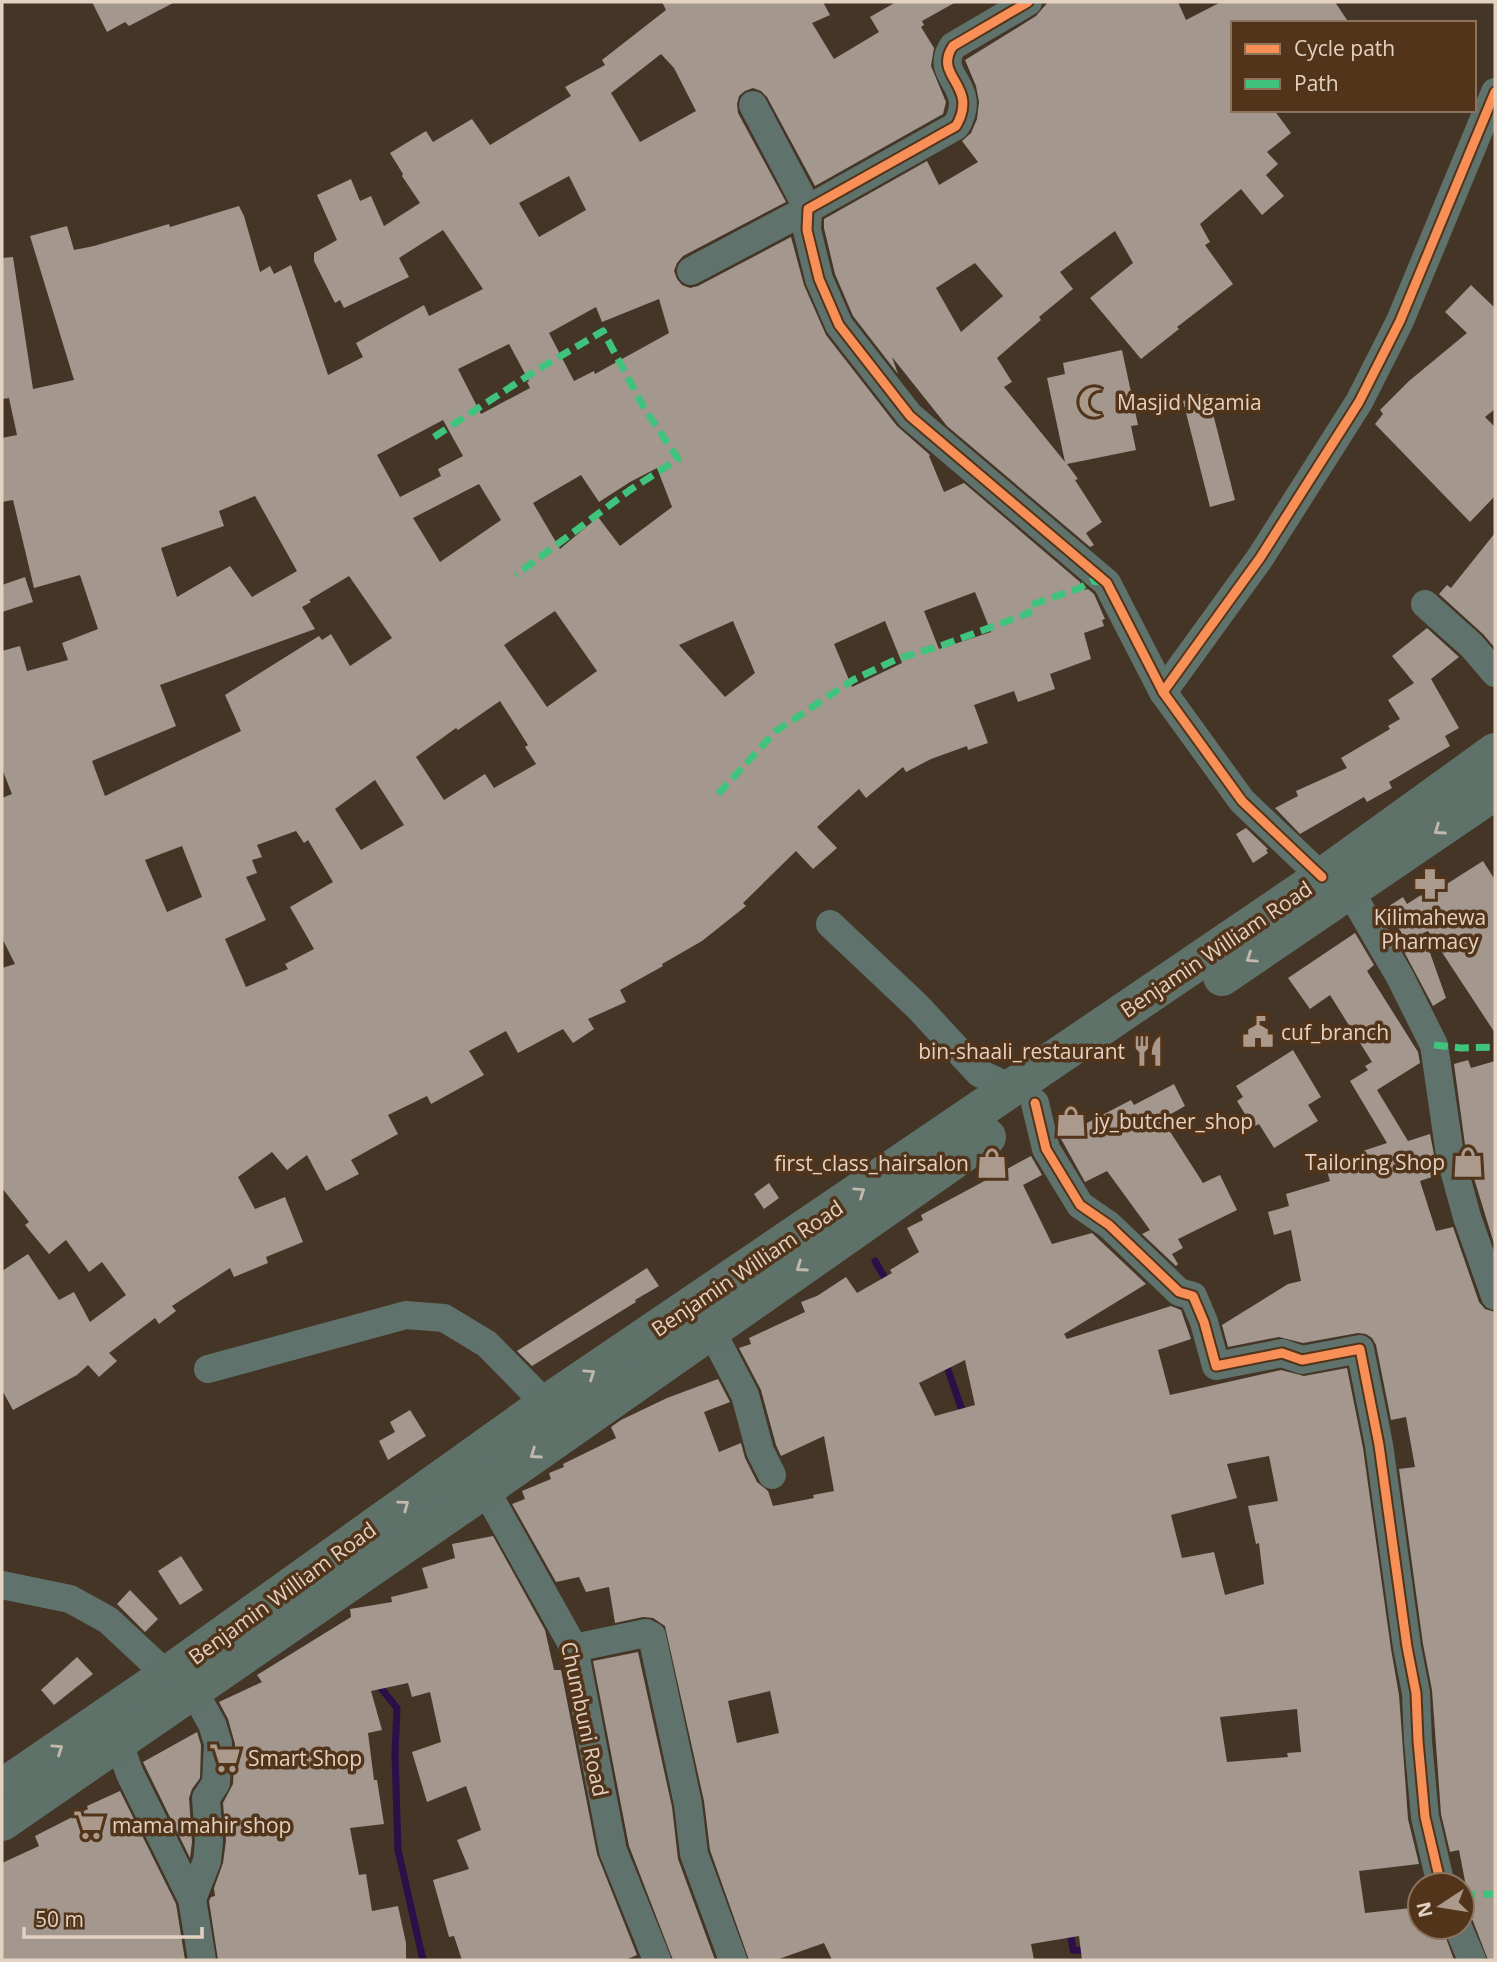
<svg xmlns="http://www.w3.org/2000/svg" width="1497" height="1962" viewBox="0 0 1497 1962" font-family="'Open Sans',sans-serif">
  <rect width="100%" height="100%" fill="#443527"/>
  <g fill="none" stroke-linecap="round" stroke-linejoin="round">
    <g stroke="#2c0e48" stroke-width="7">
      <polyline points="875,1261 889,1285"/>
      <polyline points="945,1361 964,1416"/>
      <polyline points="376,1682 397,1708 395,1753 398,1850 423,1960"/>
      <polyline points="1070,1930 1073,1950 1090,1951"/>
    </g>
  </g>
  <g fill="#a3978e" fill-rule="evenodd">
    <polygon points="92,2 175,2 129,26 125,22 107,32"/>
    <path d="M 662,2 L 823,2 L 830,15 L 812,23 L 834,59 L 879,32 L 870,17 L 896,2 L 956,2 L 922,21 L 924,25 L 921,27 L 934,48 L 931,66 L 946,102 L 943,114 L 815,186 L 767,97 L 761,91 L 753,88 L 745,91 L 739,96 L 737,104 L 738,113 L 786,202 L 683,256 L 677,263 L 674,271 L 677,279 L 682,285 L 690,288 L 698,286 L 791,237 L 804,285 L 826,335 L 897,426 L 930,455 L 929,456 L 944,492 L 964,483 L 1080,582 L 1084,590 L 1088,589 L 1094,594 L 1105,619 L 1102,620 L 1104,626 L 1084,633 L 1091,659 L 1050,674 L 1055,689 L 1018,702 L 1014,691 L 974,705 L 988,743 L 968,750 L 967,746 L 931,759 L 906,772 L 903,767 L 866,798 L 859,789 L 817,827 L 837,848 L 813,869 L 796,851 L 743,903 L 746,906 L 702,941 L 662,964 L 663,966 L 620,990 L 626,1002 L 588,1019 L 594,1029 L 573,1043 L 563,1029 L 518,1053 L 506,1031 L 469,1051 L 484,1075 L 431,1104 L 427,1096 L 388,1115 L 398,1134 L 351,1160 L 359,1174 L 326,1191 L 307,1155 L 287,1170 L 272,1152 L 238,1177 L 255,1209 L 285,1197 L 303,1242 L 266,1257 L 268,1263 L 234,1277 L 230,1268 L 172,1306 L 176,1311 L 159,1324 L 155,1318 L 109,1353 L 117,1361 L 99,1377 L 88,1365 L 77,1375 L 13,1410 L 2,1390 L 2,1271 L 28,1254 L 59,1300 L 74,1292 L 90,1322 L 126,1295 L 102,1262 L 89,1272 L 66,1240 L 49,1254 L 25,1225 L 29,1222 L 2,1188 L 2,968 L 15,964 L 2,938 L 2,798 L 12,794 L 2,769 L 2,651 L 20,646 L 27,671 L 68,660 L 62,643 L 98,629 L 80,575 L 34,588 L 13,500 L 2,502 L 2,438 L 17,435 L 9,398 L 2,399 L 2,258 L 13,257 L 33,389 L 74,380 L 30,236 L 67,226 L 74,250 L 94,246 L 169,224 L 170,227 L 239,206 L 244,216 L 260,272 L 270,266 L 274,274 L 291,265 L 328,375 L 363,357 L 356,343 L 424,305 L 429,316 L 483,289 L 443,230 L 399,258 L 409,277 L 344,308 L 340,300 L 335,303 L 314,261 L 314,253 L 337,240 L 317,195 L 351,179 L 360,201 L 371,196 L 384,226 L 420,203 L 402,176 L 403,174 L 390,153 L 426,131 L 433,142 L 472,119 L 490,145 L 571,96 L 565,87 L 605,65 L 602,60 L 666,10 ZM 661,54 L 674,68 L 696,111 L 640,142 L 611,93 ZM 569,176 L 586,210 L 539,237 L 519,203 ZM 659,299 L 669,333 L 595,374 L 594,371 L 574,381 L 549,333 L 596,307 L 602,322 ZM 509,344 L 529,381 L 527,382 L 530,388 L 481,414 L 458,369 ZM 443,420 L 463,456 L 438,469 L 441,476 L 400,497 L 377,455 ZM 657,468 L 672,507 L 620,546 L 598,517 L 560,549 L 533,503 L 581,475 L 599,502 L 630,482 ZM 479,484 L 501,520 L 440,562 L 413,518 ZM 255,496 L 297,571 L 252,597 L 230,566 L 177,597 L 161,548 L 224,526 L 219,511 ZM 349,576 L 392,638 L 350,666 L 331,634 L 322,640 L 319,636 L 225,695 L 241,731 L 105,796 L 92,761 L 176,726 L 160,685 L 315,629 L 302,607 L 311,602 L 309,600 ZM 975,592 L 991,632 L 939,649 L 924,611 ZM 555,611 L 597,671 L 547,707 L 504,645 ZM 733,621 L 755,673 L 725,697 L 679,645 ZM 885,621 L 902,663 L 852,687 L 834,644 ZM 500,701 L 528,745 L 525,747 L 536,764 L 494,788 L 485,774 L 444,800 L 416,757 L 456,728 L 458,730 ZM 375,780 L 404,825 L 361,850 L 335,809 ZM 296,831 L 304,843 L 308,840 L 333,882 L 290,907 L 314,949 L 285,964 L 288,969 L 246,987 L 225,939 L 266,920 L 246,877 L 257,873 L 252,860 L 262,857 L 257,845 ZM 182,846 L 202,897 L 167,912 L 145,860 Z"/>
    <path d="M 1048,2 L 1178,2 L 1186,20 L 1221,2 L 1335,2 L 1349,23 L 1233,23 L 1233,110 L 1274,110 L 1291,133 L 1267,152 L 1278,164 L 1266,175 L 1284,196 L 1262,215 L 1241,189 L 1200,224 L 1210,242 L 1205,245 L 1233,284 L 1177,327 L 1179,329 L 1141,359 L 1090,298 L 1133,263 L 1115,231 L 1060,272 L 1073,289 L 1039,317 L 1041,320 L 997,358 L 1012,382 L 1004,387 L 1065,462 L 1047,378 L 1065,374 L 1063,363 L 1122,350 L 1138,425 L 1131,426 L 1136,450 L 1067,464 L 1078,479 L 1075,480 L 1102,522 L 1086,533 L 1094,545 L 1090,547 L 947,426 L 892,357 L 898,374 L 853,316 L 835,274 L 824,228 L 824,219 L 927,161 L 939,185 L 978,162 L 962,141 L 971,133 L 977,119 L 979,102 L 976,86 L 965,60 L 1036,16 ZM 975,263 L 1003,296 L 961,332 L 936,288 Z"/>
    <polygon points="1471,285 1495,308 1495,409 1485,417 1495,427 1495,496 1470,522 1375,424 1383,414 1380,410 1409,381 1467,333 1445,312"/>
    <polygon points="1208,394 1235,500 1210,507 1183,401"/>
    <polygon points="1495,533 1495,648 1483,634 1439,594 1447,585 1451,588"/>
    <polygon points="25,577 33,602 2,612 2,585"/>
    <polygon points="1427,628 1459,657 1431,679 1459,728 1445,736 1450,746 1389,782 1392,788 1367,802 1364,797 1300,834 1275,808 1298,796 1296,791 1347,768 1341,758 1390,729 1388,726 1400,719 1388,700 1414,683 1392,656"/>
    <polygon points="1246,828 1268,849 1266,850 1268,853 1253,863 1236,834"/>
    <polygon points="1483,861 1495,880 1495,1033 1428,931 1423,933 1446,998 1433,1006 1401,946 1407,942 1386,908 1403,897 1407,904 1421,895 1423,899"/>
    <polygon points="1355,933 1374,965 1367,971 1418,1052 1420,1063 1377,1090 1408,1141 1430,1134 1438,1175 1420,1181 1436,1231 1453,1227 1479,1302 1485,1309 1495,1312 1495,1960 1488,1960 1473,1921 1467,1913 1465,1902 1469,1902 1459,1850 1450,1852 1441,1814 1432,1690 1423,1644 1399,1469 1415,1467 1406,1417 1391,1420 1376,1345 1372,1338 1366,1334 1358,1333 1303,1343 1279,1337 1228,1347 1222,1325 1288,1284 1301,1281 1291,1230 1274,1235 1268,1212 1289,1206 1286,1194 1330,1181 1327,1171 1365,1159 1363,1151 1387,1143 1350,1081 1368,1070 1365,1066 1372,1062 1330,995 1310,1009 1288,978"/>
    <polygon points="1293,1050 1321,1097 1308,1105 1318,1121 1274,1148 1259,1124 1253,1127 1237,1101 1243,1097 1236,1086"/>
    <polygon points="1468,1060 1471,1068 1495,1061 1495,1247 1466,1152 1454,1064"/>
    <polygon points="1174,1084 1185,1106 1162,1119 1203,1183 1220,1175 1237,1210 1178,1239 1183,1248 1172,1254 1178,1264 1176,1266 1142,1234 1150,1230 1107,1171 1085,1182 1060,1137 1131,1100 1134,1105"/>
    <path d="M 1031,1156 L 1042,1175 L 1023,1185 L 1052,1244 L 1092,1233 L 1146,1284 L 1064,1334 L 1067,1339 L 1171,1306 L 1181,1310 L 1191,1339 L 1158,1350 L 1170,1395 L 1281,1370 L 1304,1376 L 1347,1368 L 1363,1448 L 1391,1649 L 1399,1695 L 1408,1819 L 1419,1864 L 1359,1871 L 1365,1913 L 1420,1907 L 1420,1927 L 1442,1927 L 1454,1960 L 1082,1960 L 1079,1936 L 1031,1944 L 1034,1960 L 832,1960 L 824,1943 L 776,1960 L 749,1960 L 710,1850 L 704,1801 L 665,1626 L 653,1618 L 643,1617 L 615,1623 L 609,1587 L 586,1592 L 579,1577 L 556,1582 L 512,1504 L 525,1499 L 522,1491 L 551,1479 L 549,1473 L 564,1467 L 563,1464 L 616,1438 L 611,1427 L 621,1420 L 667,1398 L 718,1379 L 730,1402 L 704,1412 L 719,1452 L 741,1443 L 745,1458 L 757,1482 L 768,1491 L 773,1506 L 814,1498 L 813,1495 L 834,1491 L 824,1436 L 781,1456 L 776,1445 L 761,1390 L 739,1348 L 751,1344 L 749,1338 L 805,1312 L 801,1302 L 817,1296 L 846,1277 L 857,1293 L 892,1273 L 890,1270 L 919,1252 L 907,1228 L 923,1220 L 921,1215 ZM 965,1360 L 975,1405 L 935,1416 L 919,1383 ZM 1269,1456 L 1278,1501 L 1248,1506 L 1256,1544 L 1259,1543 L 1264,1584 L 1225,1595 L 1214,1552 L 1182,1558 L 1171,1515 L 1237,1498 L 1227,1464 ZM 770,1691 L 779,1733 L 737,1743 L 728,1701 ZM 1297,1709 L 1301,1752 L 1287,1753 L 1288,1757 L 1227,1762 L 1220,1717 Z"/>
    <polygon points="769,1183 779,1198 764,1209 754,1194"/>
    <polygon points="647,1268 659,1286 635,1300 636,1302 532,1366 517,1351"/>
    <polygon points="410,1410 426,1436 388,1460 379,1441 395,1432 390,1422"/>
    <polygon points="493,1536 545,1630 554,1670 561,1670 597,1854 637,1955 625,1960 462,1960 454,1936 449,1937 433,1880 469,1869 457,1840 481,1830 466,1786 427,1802 412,1752 441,1742 430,1692 412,1697 408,1683 371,1691 382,1730 368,1733 374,1780 377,1780 384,1824 350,1828 359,1875 366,1874 372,1911 398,1906 406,1943 406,1960 218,1960 209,1901 211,1897 215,1896 214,1888 223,1863 226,1841 223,1803 233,1784 235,1744 228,1719 219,1702 262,1682 257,1675 351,1617 350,1609 392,1602 391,1597 428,1588 422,1568 455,1558 452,1544"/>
    <polygon points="181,1556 203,1590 180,1605 158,1571"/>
    <polygon points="130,1590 158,1619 145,1632 117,1604"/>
    <polygon points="638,1652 672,1807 678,1859 715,1960 673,1960 629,1846 593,1661"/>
    <polygon points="77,1657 93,1674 54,1705 41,1690"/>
    <polygon points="197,1732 201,1745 200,1778 192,1789 189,1798 192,1842 190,1858 143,1762"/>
    <polygon points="120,1791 176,1904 185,1960 2,1960 2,1863 39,1846 35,1836 88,1809 87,1806"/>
  </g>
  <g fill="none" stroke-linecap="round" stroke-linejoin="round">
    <g stroke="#5f726c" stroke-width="28">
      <path d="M 1028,2 L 953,46 C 932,77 980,85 956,126 L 808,209 L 807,230 L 819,279 L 839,325 L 910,416 L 1107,583 L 1163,692 L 1242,801 L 1322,877"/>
      <polyline points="691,271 808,209 753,105"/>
      <polyline points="1425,604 1472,646 1495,673"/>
      <polyline points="1163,692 1260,558 1359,402 1400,321 1495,92"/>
      <polyline points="1350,891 1400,977 1434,1045 1450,1155 1467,1217 1495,1296"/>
      <polyline points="830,924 918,1007 979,1073 1012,1088"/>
      <polyline points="1035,1103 1046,1149 1080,1205 1109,1225 1179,1292 1193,1296 1204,1322 1216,1366 1282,1353 1302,1360 1360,1349 1379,1445 1407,1647 1416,1693 1418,1741 1425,1817 1441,1885"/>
      <polyline points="711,1330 745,1395 760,1451 772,1475"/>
      <polyline points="208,1369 406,1315 444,1318 487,1344 546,1404"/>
      <polyline points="485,1489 574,1648 613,1851 657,1960"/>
      <polyline points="2,1585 70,1599 108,1620 167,1675"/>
      <polyline points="574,1648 646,1633 652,1636 688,1804 694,1854 733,1960"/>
      <polyline points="118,1741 130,1774 192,1899 202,1960"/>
      <polyline points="192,1899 207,1861 209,1842 206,1798 216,1783 218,1743 212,1724 193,1690"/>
      <polyline points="1458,1927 1472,1960"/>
    </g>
    <g stroke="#5e726a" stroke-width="38">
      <polyline points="1222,977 1495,791"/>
      <polyline points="2,1788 167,1675 546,1404 1322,877 1495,752"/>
      <polyline points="2,1822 485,1489 987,1137"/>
    </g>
    <g stroke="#40c37c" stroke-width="7" stroke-dasharray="14 7" stroke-linecap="butt">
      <polyline points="434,437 532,373 603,331 643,406 678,459 630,490 516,575"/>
      <polyline points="718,794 776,731 853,680 897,659 943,645 1029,613 1028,606 1080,588 1092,581 1107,583"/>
      <polyline points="1434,1045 1461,1048 1495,1047"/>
      <polyline points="1462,1895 1495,1894"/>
    </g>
    <defs>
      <g id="cycleway">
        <path d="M 1028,2 L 953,46 C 932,77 980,85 956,126 L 808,209 L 807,230 L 819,279 L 839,325 L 910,416 L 1107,583 L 1163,692 L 1242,801 L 1322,877"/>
        <polyline points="1163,692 1260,558 1359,402 1400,321 1495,92"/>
        <polyline points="1035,1103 1046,1149 1080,1205 1109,1225 1179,1292 1193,1296 1204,1322 1216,1366 1282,1353 1302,1360 1360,1349 1379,1445 1407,1647 1416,1693 1418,1741 1425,1817 1441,1885"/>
      </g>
    </defs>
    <use href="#cycleway" stroke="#51341a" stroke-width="13"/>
    <use href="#cycleway" stroke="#f78f57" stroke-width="9"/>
  </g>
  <defs><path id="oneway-chevron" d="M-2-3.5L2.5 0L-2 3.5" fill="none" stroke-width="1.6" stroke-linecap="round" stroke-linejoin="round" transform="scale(1.75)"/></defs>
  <g stroke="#c2b9ac">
    <use href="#oneway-chevron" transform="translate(1439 830) rotate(145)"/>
    <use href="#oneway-chevron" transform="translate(1251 958) rotate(146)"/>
    <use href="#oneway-chevron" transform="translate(860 1192) rotate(-34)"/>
    <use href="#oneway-chevron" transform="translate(801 1267) rotate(145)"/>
    <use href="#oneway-chevron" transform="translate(590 1374) rotate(-34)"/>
    <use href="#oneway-chevron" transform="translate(535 1454) rotate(145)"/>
    <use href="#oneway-chevron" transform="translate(404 1505) rotate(-36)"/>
    <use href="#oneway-chevron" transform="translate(58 1749) rotate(-34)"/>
  </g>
  <defs>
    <symbol id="mosque-bare" viewBox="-9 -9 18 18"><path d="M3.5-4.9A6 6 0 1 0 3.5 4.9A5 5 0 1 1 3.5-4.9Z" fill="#ab9a8c" stroke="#51341a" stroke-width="2.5" paint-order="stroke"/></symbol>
    <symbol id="pharmacy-bare" viewBox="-9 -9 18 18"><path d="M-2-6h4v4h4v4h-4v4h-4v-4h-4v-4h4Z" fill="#ab9a8c" stroke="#51341a" stroke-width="2.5" paint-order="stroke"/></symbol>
    <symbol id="civic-bare" viewBox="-9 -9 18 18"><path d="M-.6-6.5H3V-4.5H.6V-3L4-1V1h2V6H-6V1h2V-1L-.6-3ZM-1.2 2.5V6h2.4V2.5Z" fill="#ab9a8c" stroke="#51341a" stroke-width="2.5" paint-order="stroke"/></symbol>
    <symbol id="restaurant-bare" viewBox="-9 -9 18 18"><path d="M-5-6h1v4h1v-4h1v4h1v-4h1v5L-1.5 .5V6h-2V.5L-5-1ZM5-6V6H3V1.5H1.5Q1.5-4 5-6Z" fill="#ab9a8c" stroke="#51341a" stroke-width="2.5" paint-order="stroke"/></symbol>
    <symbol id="shop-bare" viewBox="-9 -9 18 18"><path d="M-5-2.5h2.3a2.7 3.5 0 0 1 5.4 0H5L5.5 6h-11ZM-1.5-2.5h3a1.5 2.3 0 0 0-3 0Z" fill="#ab9a8c" stroke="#51341a" stroke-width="2.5" paint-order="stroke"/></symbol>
    <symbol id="supermarket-bare" viewBox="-9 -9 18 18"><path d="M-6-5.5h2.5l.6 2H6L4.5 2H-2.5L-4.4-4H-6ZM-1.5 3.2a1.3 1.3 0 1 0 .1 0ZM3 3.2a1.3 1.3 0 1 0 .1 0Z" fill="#ab9a8c" stroke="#51341a" stroke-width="2.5" paint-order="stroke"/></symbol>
  </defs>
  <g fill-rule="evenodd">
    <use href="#mosque-bare" x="1072" y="380" width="44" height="44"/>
    <use href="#pharmacy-bare" x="1408" y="862" width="44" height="44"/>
    <use href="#civic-bare" x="1236" y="1010" width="44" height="44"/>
    <use href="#restaurant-bare" x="1126" y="1029" width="44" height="44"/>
    <use href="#shop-bare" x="1049" y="1099" width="44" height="44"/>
    <use href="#shop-bare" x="1446" y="1140" width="44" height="44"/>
    <use href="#shop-bare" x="970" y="1141" width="44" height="44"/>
    <use href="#supermarket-bare" x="203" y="1736" width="44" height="44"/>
    <use href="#supermarket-bare" x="67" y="1803" width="44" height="44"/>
  </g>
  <g text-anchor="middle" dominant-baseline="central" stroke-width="7" stroke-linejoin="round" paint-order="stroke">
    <g font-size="21" fill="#e3d1c2" stroke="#51341a" text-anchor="start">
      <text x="1117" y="402">Masjid Ngamia</text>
      <text x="1430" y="917" text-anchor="middle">Kilimahewa<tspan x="1430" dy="24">Pharmacy</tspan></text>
      <text x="1281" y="1032">cuf_branch</text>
      <text x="1125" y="1051" text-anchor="end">bin-shaali_restaurant</text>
      <text x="1094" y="1121">jy_butcher_shop</text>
      <text x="1445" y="1162" text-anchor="end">Tailoring Shop</text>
      <text x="969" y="1163" text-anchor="end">first_class_hairsalon</text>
      <text x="248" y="1758">Smart Shop</text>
      <text x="112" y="1825">mama mahir shop</text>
    </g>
    <g font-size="21" fill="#e3d1c2" stroke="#51341a">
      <text transform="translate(1216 949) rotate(-34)">Benjamin William Road</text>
      <text transform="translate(747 1268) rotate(-34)">Benjamin William Road</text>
      <text transform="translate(282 1593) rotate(-36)">Benjamin William Road</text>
      <text transform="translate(585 1719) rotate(78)">Chumbuni Road</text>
    </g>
  </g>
  <rect width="1497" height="1962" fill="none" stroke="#e3d1c2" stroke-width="7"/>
  <rect x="1231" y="21" width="245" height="91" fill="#51341a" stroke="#8b735d" stroke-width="2"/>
  <rect x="1245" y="44" width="35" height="10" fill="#f78f57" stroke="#8b735d" stroke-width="2"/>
  <text x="1294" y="56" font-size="21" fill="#e3d1c2">Cycle path</text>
  <rect x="1245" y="79" width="35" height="10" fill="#40c37c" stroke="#8b735d" stroke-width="2"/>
  <text x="1294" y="91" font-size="21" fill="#e3d1c2">Path</text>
  <g transform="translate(1441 1906) rotate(258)"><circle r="33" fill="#51341a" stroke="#8b735d" stroke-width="2"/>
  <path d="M0-5L12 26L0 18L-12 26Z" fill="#ab9a8c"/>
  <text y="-10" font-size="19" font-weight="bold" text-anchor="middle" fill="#e3d1c2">N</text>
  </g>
  <path d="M24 1927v10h178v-10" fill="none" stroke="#e3d1c2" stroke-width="3.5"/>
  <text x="35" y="1927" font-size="21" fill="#e3d1c2" stroke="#51341a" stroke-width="5" paint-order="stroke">50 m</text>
</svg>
